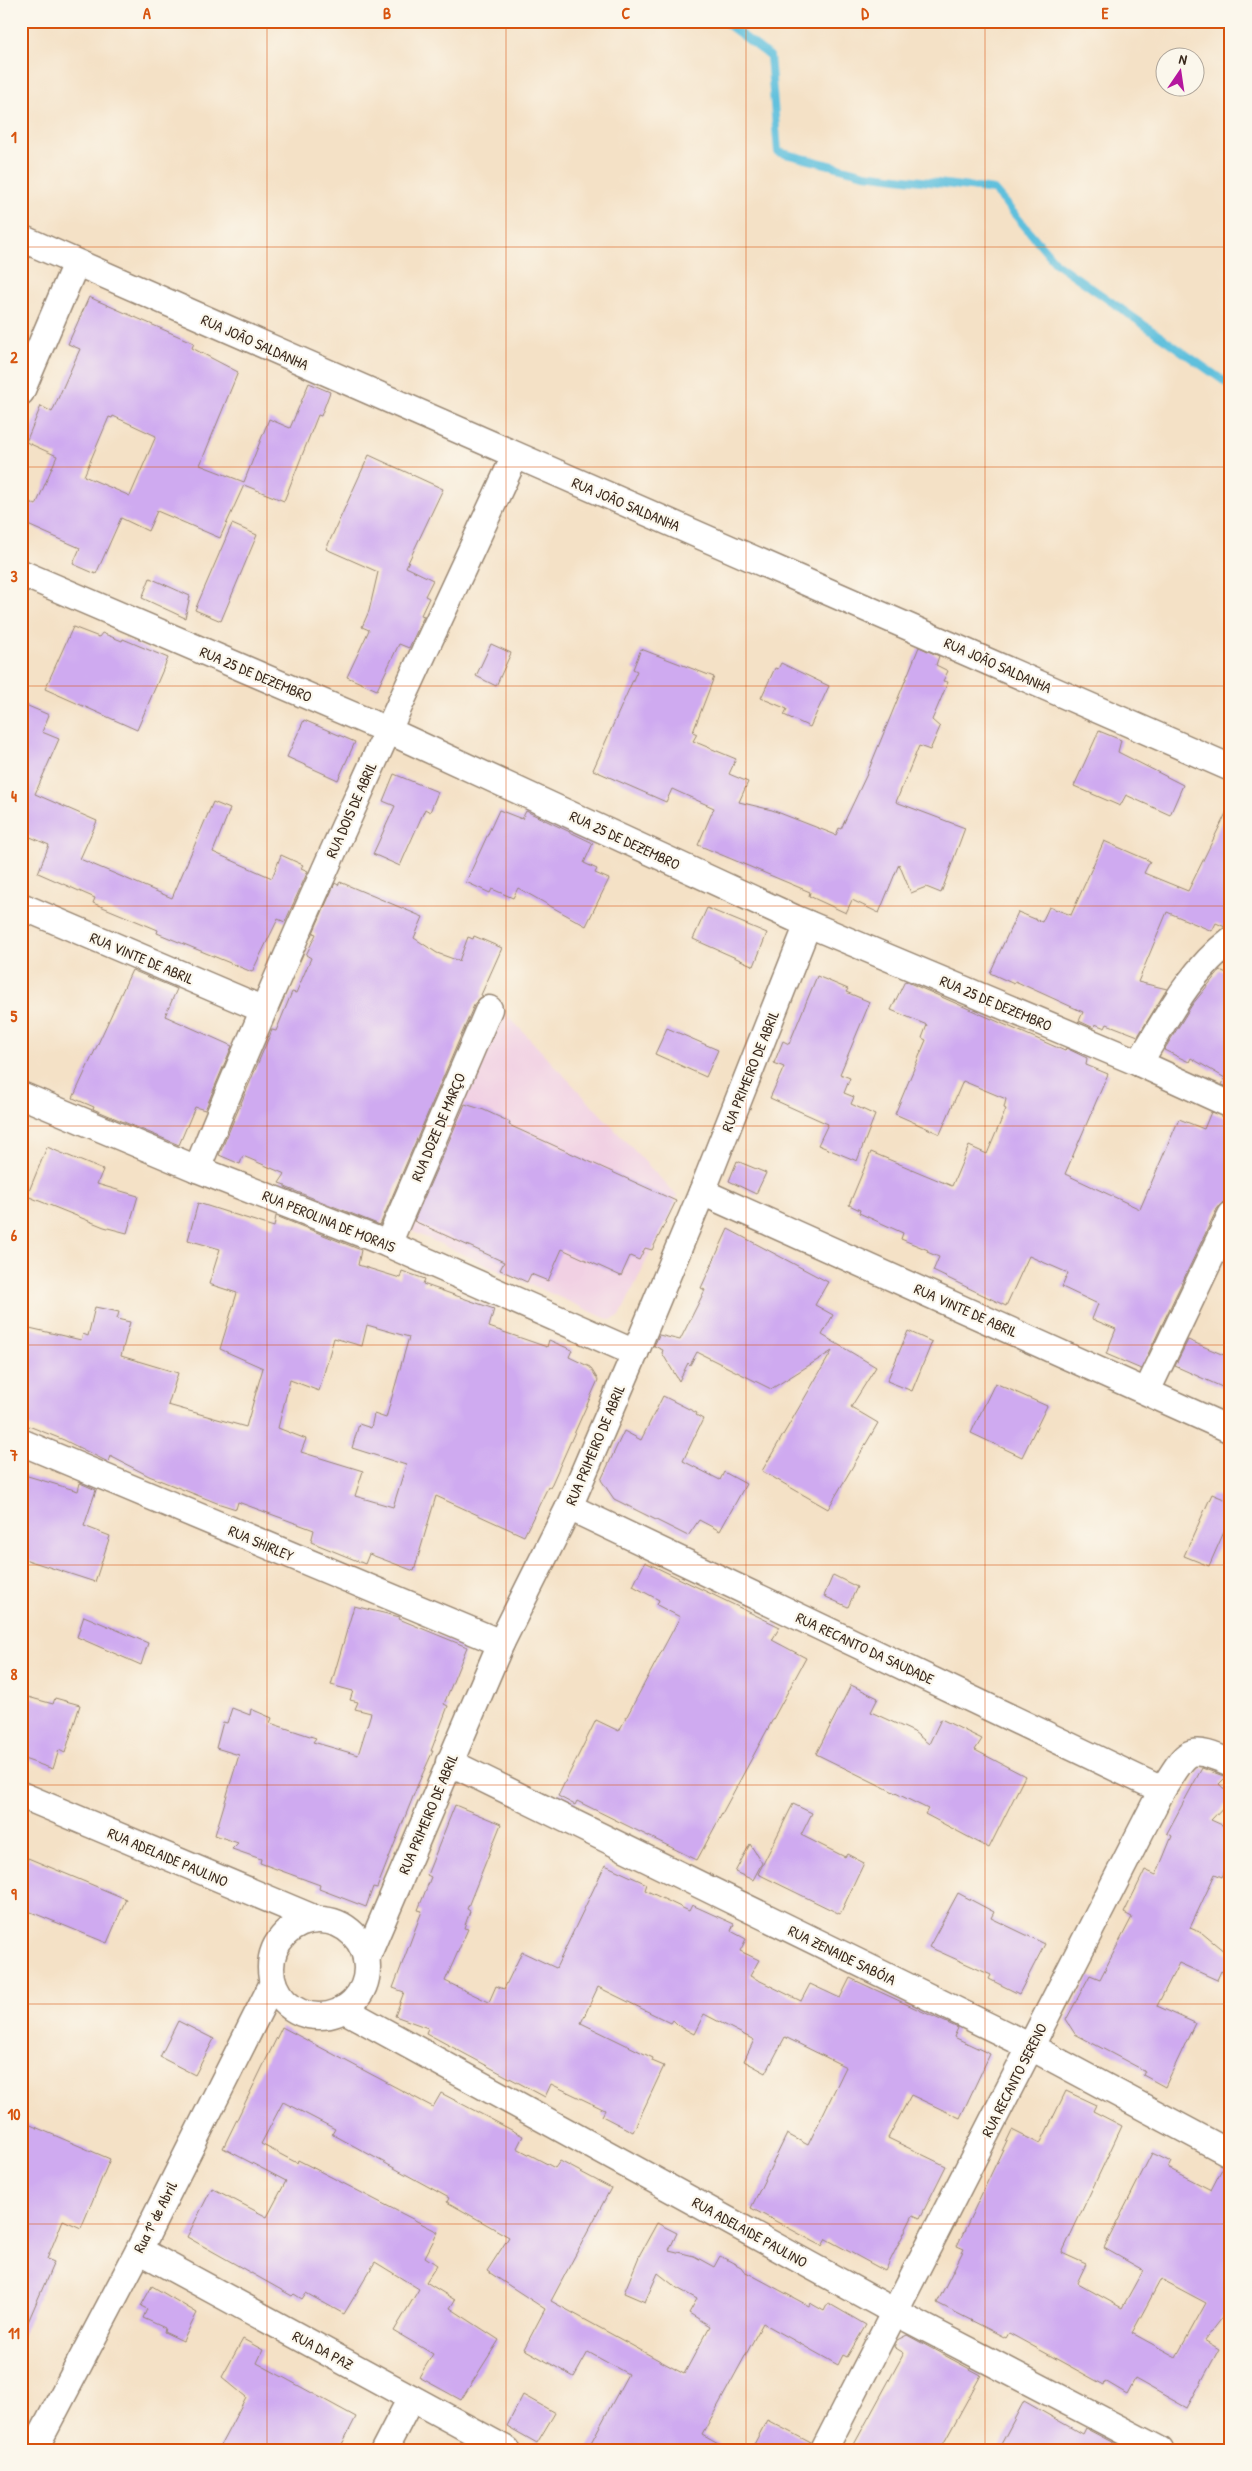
<svg xmlns="http://www.w3.org/2000/svg" width="1252" height="2471" viewBox="0 0 1252 2471" font-family="'Patrick Hand',sans-serif">
  <rect width="100%" height="100%" fill="#fbf7ec"/>
  <filter id="ink" filterUnits="userSpaceOnUse"><feTurbulence type="fractalNoise" baseFrequency=".02" numOctaves="2"/><feDisplacementMap in="SourceGraphic" scale="10" xChannelSelector="R" yChannelSelector="G"/><feConvolveMatrix kernelMatrix="1 2 1 2 8 2 1 2 1" color-interpolation-filters="sRGB"/></filter>
  <filter id="wash" filterUnits="userSpaceOnUse"><feTurbulence type="fractalNoise" baseFrequency=".0096" numOctaves="4" result="noise"/><feDisplacementMap in="SourceGraphic" scale="20" xChannelSelector="R" yChannelSelector="G"/><feGaussianBlur stdDeviation="1.12" result="paint"/><feColorMatrix in="noise" values="0 0 0 0 0 0 0 0 0 0 0 0 0 0 0 0 0 1.4 0 .05"/><feComposite in="paint" operator="in"/></filter>
  <g filter="url(#wash)">
    <rect width="100%" height="100%" fill="#f4e1c6"/>
    <polygon fill="#f1d0e3" points="497,1004 677,1196 620,1316 610,1320 407,1229"/>
    <g fill="none" stroke-linecap="round" stroke-linejoin="round">
      <polyline stroke="#5fc0dd" stroke-width="8" points="723,21 770,56 778,152 865,174 994,190 1056,263 1231,386"/>
    </g>
    <g id="blocks">
      <g fill="#cfaaf0" fill-rule="evenodd">
        <path d="M 89,297 L 194,343 L 192,348 L 238,372 L 200,465 L 244,482 L 269,419 L 290,428 L 309,383 L 330,392 L 321,416 L 318,415 L 284,501 L 244,485 L 220,538 L 157,511 L 148,531 L 121,518 L 96,574 L 73,564 L 80,548 L 21,522 L 21,498 L 36,505 L 57,456 L 26,442 L 41,406 L 52,412 L 80,349 L 68,344 ZM 113,416 L 156,436 L 130,496 L 84,476 L 109,417 L 112,418 Z"/>
        <polygon points="369,455 443,489 406,567 433,580 425,596 429,598 421,615 424,616 409,648 399,644 377,690 347,677 369,630 362,627 369,611 378,572 326,549"/>
        <polygon points="232,524 257,535 221,621 195,610"/>
        <polygon points="150,578 190,596 185,618 142,598"/>
        <polygon points="73,627 99,637 102,633 122,641 123,639 168,658 137,730 45,689"/>
        <polygon points="491,644 511,653 496,686 476,676"/>
        <polygon points="919,647 939,656 936,665 948,671 943,681 948,682 932,720 940,727 930,750 919,746 896,802 965,828 941,893 926,887 911,893 899,864 879,913 852,900 846,913 809,896 810,892 698,845 714,808 672,789 666,802 593,770 637,671 633,669 641,649 714,677 693,732 697,734 693,741 736,759 729,774 748,782 739,802 772,810 836,835 839,828 841,829 867,774"/>
        <polygon points="781,663 829,686 810,727 784,715 787,709 761,698 775,668 778,669"/>
        <polygon points="21,703 49,715 42,732 59,739 35,794 97,821 80,859 172,898 213,802 230,809 213,852 272,878 281,855 303,865 301,868 308,871 285,922 278,919 252,972 157,933 158,930 93,903 95,898 38,873 49,845 21,833"/>
        <polygon points="304,720 355,742 338,780 287,757"/>
        <polygon points="1099,731 1121,740 1118,752 1183,785 1170,815 1126,795 1120,806 1074,786"/>
        <polygon points="394,774 438,792 430,812 425,809 400,866 373,854 395,806 383,801"/>
        <polygon points="1231,803 1231,925 1225,927 1216,923 1212,931 1167,912 1138,982 1167,989 1138,1036 1107,1024 1105,1028 1095,1024 1094,1028 1079,1021 1083,1012 1015,981 1014,984 990,973 1018,912 1042,922 1049,907 1071,915 1104,841 1150,861 1144,873 1188,891"/>
        <polygon points="499,810 522,819 526,811 593,843 584,863 597,869 595,873 609,879 586,926 518,888 513,898 492,889 490,893 466,882"/>
        <polygon points="340,882 423,917 414,938 437,953 459,961 468,937 473,939 474,936 502,948 481,995 483,996 475,1003 380,1225 285,1187 285,1185 279,1183 285,1174 243,1156 240,1164 219,1155 272,1030 276,1031 292,992 296,993 311,958 306,955 316,934 313,933 335,883 338,885"/>
        <polygon points="707,908 767,933 754,966 693,939"/>
        <polygon points="132,970 177,989 165,1016 232,1046 205,1110 195,1107 179,1145 93,1109 94,1107 73,1098"/>
        <polygon points="1220,970 1231,975 1231,1088 1222,1085 1225,1078 1191,1058 1189,1062 1164,1050 1192,1005"/>
        <polygon points="817,976 848,989 846,992 870,1002 840,1074 850,1078 844,1093 854,1097 851,1104 875,1115 857,1161 818,1145 828,1124 770,1098 784,1067 774,1063 783,1041 789,1044"/>
        <polygon points="905,981 1065,1051 1066,1048 1087,1058 1086,1065 1108,1074 1065,1174 1140,1209 1179,1119 1204,1129 1211,1112 1231,1120 1231,1200 1223,1202 1217,1209 1141,1369 1106,1354 1116,1329 1092,1319 1098,1304 1062,1287 1068,1273 1029,1256 1006,1306 933,1271 939,1257 927,1252 928,1250 901,1239 903,1233 859,1213 860,1210 849,1205 871,1152 952,1186 969,1146 987,1154 1006,1109 1004,1108 1006,1099 963,1081 940,1134 895,1114 926,1040 922,1038 927,1025 891,1010"/>
        <polygon points="667,1028 718,1050 706,1077 655,1054"/>
        <polygon points="465,1104 484,1110 510,1122 509,1125 676,1201 652,1250 645,1248 639,1260 630,1256 621,1276 562,1249 548,1281 531,1274 527,1282 500,1270 504,1262 414,1221"/>
        <polygon points="47,1147 103,1170 97,1184 138,1196 127,1233 104,1227 27,1196"/>
        <polygon points="737,1161 766,1173 756,1194 729,1181"/>
        <path d="M 198,1203 L 274,1227 L 276,1216 L 361,1250 L 358,1265 L 400,1278 L 402,1271 L 425,1279 L 423,1284 L 494,1309 L 489,1327 L 547,1347 L 549,1340 L 572,1350 L 569,1357 L 590,1367 L 598,1380 L 550,1488 L 548,1487 L 524,1536 L 436,1496 L 414,1571 L 369,1554 L 365,1564 L 311,1542 L 314,1530 L 238,1502 L 236,1509 L 217,1503 L 149,1476 L 110,1456 L 108,1462 L 64,1440 L 21,1423 L 21,1326 L 81,1340 L 83,1334 L 88,1336 L 95,1307 L 119,1312 L 117,1319 L 130,1322 L 121,1356 L 178,1373 L 168,1405 L 246,1427 L 263,1368 L 220,1349 L 237,1293 L 209,1284 L 220,1249 L 188,1240 ZM 367,1325 L 409,1337 L 386,1418 L 374,1414 L 371,1428 L 359,1424 L 352,1448 L 406,1465 L 393,1507 L 355,1496 L 363,1471 L 301,1452 L 306,1439 L 278,1428 L 290,1380 L 319,1391 L 334,1338 L 362,1346 Z"/>
        <polygon points="728,1229 828,1282 815,1305 833,1315 822,1335 876,1367 851,1407 878,1423 828,1509 762,1471 832,1351 771,1389 697,1352 690,1365 688,1363 679,1381 662,1353 663,1350 654,1346 659,1335 680,1340 705,1290 701,1288"/>
        <polygon points="908,1331 932,1342 912,1391 887,1381"/>
        <polygon points="1188,1340 1231,1358 1231,1391 1175,1366"/>
        <polygon points="995,1383 1047,1406 1022,1457 971,1433"/>
        <polygon points="663,1396 697,1413 696,1415 703,1419 683,1461 720,1480 724,1472 746,1484 720,1531 699,1520 688,1536 614,1499 601,1480 624,1431 641,1440"/>
        <polygon points="21,1474 78,1491 80,1483 96,1490 84,1526 110,1536 95,1582 21,1558"/>
        <polygon points="1212,1494 1231,1502 1231,1535 1224,1532 1209,1566 1184,1556"/>
        <polygon points="645,1562 780,1627 772,1640 806,1658 697,1860 577,1801 575,1805 558,1796 596,1720 619,1731 680,1617 657,1605 659,1600 633,1586"/>
        <polygon points="833,1575 857,1587 848,1607 824,1596"/>
        <polygon points="354,1606 400,1617 399,1619 467,1647 444,1704 448,1706 431,1751 433,1751 418,1784 377,1888 373,1887 366,1907 319,1889 320,1885 260,1863 261,1859 232,1849 238,1843 215,1835 239,1755 216,1748 223,1722 227,1723 232,1708 250,1715 251,1709 272,1718 270,1723 316,1738 313,1742 358,1755 371,1713 355,1709 358,1702 350,1700 353,1691 331,1685"/>
        <polygon points="84,1616 148,1643 141,1665 77,1637"/>
        <polygon points="851,1685 878,1698 871,1712 914,1732 929,1744 941,1719 982,1739 975,1750 1025,1776 989,1848 925,1814 928,1809 816,1754"/>
        <polygon points="21,1695 53,1704 55,1698 80,1705 65,1753 59,1750 53,1769 21,1758"/>
        <polygon points="1202,1768 1226,1777 1219,1784 1231,1795 1231,1799 1211,1820 1231,1829 1231,1858 1222,1877 1215,1874 1190,1928 1202,1933 1231,1957 1231,1976 1221,1971 1217,1980 1179,1963 1157,2006 1195,2023 1165,2087 1143,2075 1145,2071 1075,2034 1066,2020 1090,1975 1100,1979 1132,1917 1124,1913 1145,1870 1156,1875 1172,1836 1167,1833"/>
        <polygon points="793,1804 812,1813 801,1835 845,1857 847,1854 864,1863 840,1914 758,1874"/>
        <polygon points="455,1805 501,1824 467,1909 470,1911 464,1928 468,1929 445,1981 489,2002 496,1986 504,1989 522,1952 556,1968 605,1865 647,1884 645,1890 689,1911 692,1905 734,1924 731,1931 746,1939 740,1951 759,1960 750,1976 801,2001 810,1984 840,1998 850,1978 958,2028 954,2037 990,2054 960,2118 911,2095 888,2138 946,2166 920,2218 913,2215 885,2271 826,2239 822,2246 751,2208 787,2134 808,2145 846,2067 785,2037 766,2073 744,2061 754,2040 704,2014 694,2034 679,2026 673,2020 671,2023 598,1987 581,2023 653,2058 652,2061 664,2066 633,2132 602,2116 605,2110 551,2084 545,2097 426,2033 428,2028 395,2016 404,1992 393,1988 422,1911 418,1910 431,1877 427,1875"/>
        <polygon points="750,1844 762,1863 753,1880 735,1872"/>
        <polygon points="28,1858 126,1899 107,1943 21,1908 21,1859 27,1861"/>
        <polygon points="958,1893 994,1912 991,1918 1045,1944 1019,1994 989,1979 991,1975 929,1947"/>
        <polygon points="178,2021 214,2039 195,2075 160,2057"/>
        <polygon points="282,2027 433,2107 441,2093 523,2136 517,2148 555,2168 560,2161 611,2188 551,2301 684,2374 710,2326 689,2313 697,2299 677,2288 658,2273 645,2302 624,2293 640,2254 657,2223 677,2233 669,2250 694,2256 714,2267 720,2256 741,2267 744,2271 809,2306 810,2303 824,2311 828,2303 866,2325 847,2357 843,2355 838,2365 763,2323 702,2435 729,2450 587,2450 628,2374 588,2352 574,2377 524,2349 545,2309 487,2271 509,2237 447,2202 449,2198 332,2134 335,2129 283,2102 261,2144 297,2163 298,2160 438,2232 425,2257 437,2265 426,2282 455,2300 450,2308 499,2340 461,2400 419,2377 433,2354 394,2331 419,2289 375,2262 344,2314 306,2293 302,2299 294,2294 292,2296 187,2237 212,2188 267,2217 286,2181 223,2148"/>
        <path d="M 1066,2091 L 1096,2105 L 1093,2111 L 1122,2126 L 1062,2253 L 1086,2264 L 1077,2283 L 1122,2308 L 1143,2270 L 1104,2248 L 1152,2153 L 1171,2162 L 1168,2168 L 1211,2190 L 1223,2167 L 1231,2169 L 1231,2309 L 1229,2308 L 1204,2340 L 1219,2349 L 1187,2408 L 1135,2379 L 1127,2394 L 1105,2381 L 1104,2385 L 1009,2333 L 1006,2338 L 937,2303 L 964,2249 L 957,2246 L 1012,2130 L 1040,2144 ZM 1161,2279 L 1206,2303 L 1176,2357 L 1132,2333 Z"/>
        <polygon points="21,2121 110,2159 81,2228 63,2220 47,2259 54,2262 21,2338"/>
        <polygon points="152,2286 197,2313 183,2341 164,2332 165,2328 143,2318 147,2309 141,2306"/>
        <polygon points="907,2335 981,2375 940,2450 851,2450 904,2353 894,2347 897,2340"/>
        <polygon points="243,2339 263,2350 257,2363 356,2417 339,2450 218,2450 246,2397 222,2377"/>
        <polygon points="523,2395 555,2413 537,2443 507,2426"/>
        <polygon points="1024,2401 1082,2434 1085,2428 1127,2450 998,2450"/>
        <polygon points="767,2420 811,2443 809,2450 751,2450"/>
      </g>
    </g>
  </g>
  <g filter="url(#ink)">
    <use href="#blocks" fill-opacity="0" stroke="#988672" stroke-width="1"/>
    <g fill="none" stroke-linecap="round" stroke-linejoin="round">
      <defs>
        <g id="minor">
          <path d="M 21,238 C 424,416 829,590 1231,768"/>
          <polyline points="21,392 76,263"/>
          <polyline points="21,573 387,730 794,918 1139,1063 1231,1105"/>
          <polyline points="21,906 262,1009"/>
          <path d="M 1139,1063 C 1166,1019 1189,972 1231,940"/>
          <polyline points="21,1095 197,1169 388,1244 635,1353"/>
          <path d="M 197,1169 C 295,928 405,692 515,456"/>
          <polyline points="702,1192 1231,1430"/>
          <polyline points="388,1244 489,1009"/>
          <polyline points="1147,1391 1231,1215"/>
          <polyline points="21,1442 501,1643"/>
          <polyline points="569,1507 1162,1790"/>
          <polyline points="449,1762 1031,2047 1231,2154"/>
          <polyline points="21,1795 316,1919"/>
          <circle cx="319" cy="1968" r="48"/>
          <polyline points="366,1959 501,1643 569,1507 635,1353 702,1192 808,924"/>
          <polyline points="343,2009 895,2312 1160,2450"/>
          <polyline points="139,2250 507,2450"/>
          <polyline points="34,2450 139,2250 273,1983"/>
          <polyline points="384,2450 411,2398"/>
          <path d="M 824,2450 L 1162,1790 C 1188,1751 1185,1743 1231,1763"/>
        </g>
      </defs>
      <use href="#minor" stroke="#988672" stroke-width="29"/>
      <use href="#minor" stroke="#fff" stroke-width="26"/>
    </g>
  </g>
  <path fill="none" stroke="#d7540e" stroke-width="1" stroke-opacity="0.55" d="M 267,21 L 267,2450M 506,21 L 506,2450M 746,21 L 746,2450M 985,21 L 985,2450M 21,247 L 1231,247M 21,467 L 1231,467M 21,686 L 1231,686M 21,906 L 1231,906M 21,1126 L 1231,1126M 21,1345 L 1231,1345M 21,1565 L 1231,1565M 21,1785 L 1231,1785M 21,2004 L 1231,2004M 21,2224 L 1231,2224"/>
  <g text-anchor="middle" dominant-baseline="central" stroke-width="4.5" stroke-linejoin="round" paint-order="stroke">
    <g font-size="15" fill="#3b2a1e" stroke="#fbf7ec">
      <text transform="translate(255 342) rotate(24)">RUA JOÃO SALDANHA</text>
      <text transform="translate(626 504) rotate(23)">RUA JOÃO SALDANHA</text>
      <text transform="translate(998 665) rotate(24)">RUA JOÃO SALDANHA</text>
      <text transform="translate(256 674) rotate(23)">RUA 25 DE DEZEMBRO</text>
      <text transform="translate(351 810) rotate(-66)">RUA DOIS DE ABRIL</text>
      <text transform="translate(625 840) rotate(25)">RUA 25 DE DEZEMBRO</text>
      <text transform="translate(142 958) rotate(23)">RUA VINTE DE ABRIL</text>
      <text transform="translate(996 1003) rotate(23)">RUA 25 DE DEZEMBRO</text>
      <text transform="translate(750 1071) rotate(-68)">RUA PRIMEIRO DE ABRIL</text>
      <text transform="translate(438 1127) rotate(-67)">RUA DOZE DE MARÇO</text>
      <text transform="translate(329 1221) rotate(22)">RUA PEROLINA DE MORAIS</text>
      <text transform="translate(966 1310) rotate(24)">RUA VINTE DE ABRIL</text>
      <text transform="translate(595 1445) rotate(-67)">RUA PRIMEIRO DE ABRIL</text>
      <text transform="translate(261 1543) rotate(23)">RUA SHIRLEY</text>
      <text transform="translate(865 1648) rotate(25)">RUA RECANTO DA SAUDADE</text>
      <text transform="translate(428 1814) rotate(-67)">RUA PRIMEIRO DE ABRIL</text>
      <text transform="translate(168 1857) rotate(23)">RUA ADELAIDE PAULINO</text>
      <text transform="translate(842 1955) rotate(26)">RUA ZENAIDE SABÓIA</text>
      <text transform="translate(1014 2080) rotate(-63)">RUA RECANTO SERENO</text>
      <text transform="translate(155 2217) rotate(-63)">Rua 1º de Abril</text>
      <text transform="translate(750 2232) rotate(29)">RUA ADELAIDE PAULINO</text>
      <text transform="translate(323 2350) rotate(28)">RUA DA PAZ</text>
    </g>
  </g>
  <rect width="1252" height="2471" fill="none" stroke="#fbf7ec" stroke-width="55"/>
  <g transform="translate(1180 72) rotate(13)"><circle r="24" fill="#fbf7ec" stroke="#aea59a"/>
  <path d="M0-4L9 19L0 12L-9 19Z" fill="#b5179e"/>
  <text y="-8" font-size="14" font-weight="bold" text-anchor="middle" fill="#3b2a1e">N</text>
  </g>
  <rect x="28" y="28" width="1196" height="2416" fill="none" stroke="#d7540e" stroke-width="2"/>
  <g font-size="16" text-anchor="middle" font-weight="bold" fill="#d7540e">
    <text x="147" y="19">A</text>
    <text x="387" y="19">B</text>
    <text x="626" y="19">C</text>
    <text x="865" y="19">D</text>
    <text x="1105" y="19">E</text>
    <text x="14" y="143">1</text>
    <text x="14" y="363">2</text>
    <text x="14" y="582">3</text>
    <text x="14" y="802">4</text>
    <text x="14" y="1022">5</text>
    <text x="14" y="1241">6</text>
    <text x="14" y="1461">7</text>
    <text x="14" y="1680">8</text>
    <text x="14" y="1900">9</text>
    <text x="14" y="2120">10</text>
    <text x="14" y="2339">11</text>
  </g>
</svg>
